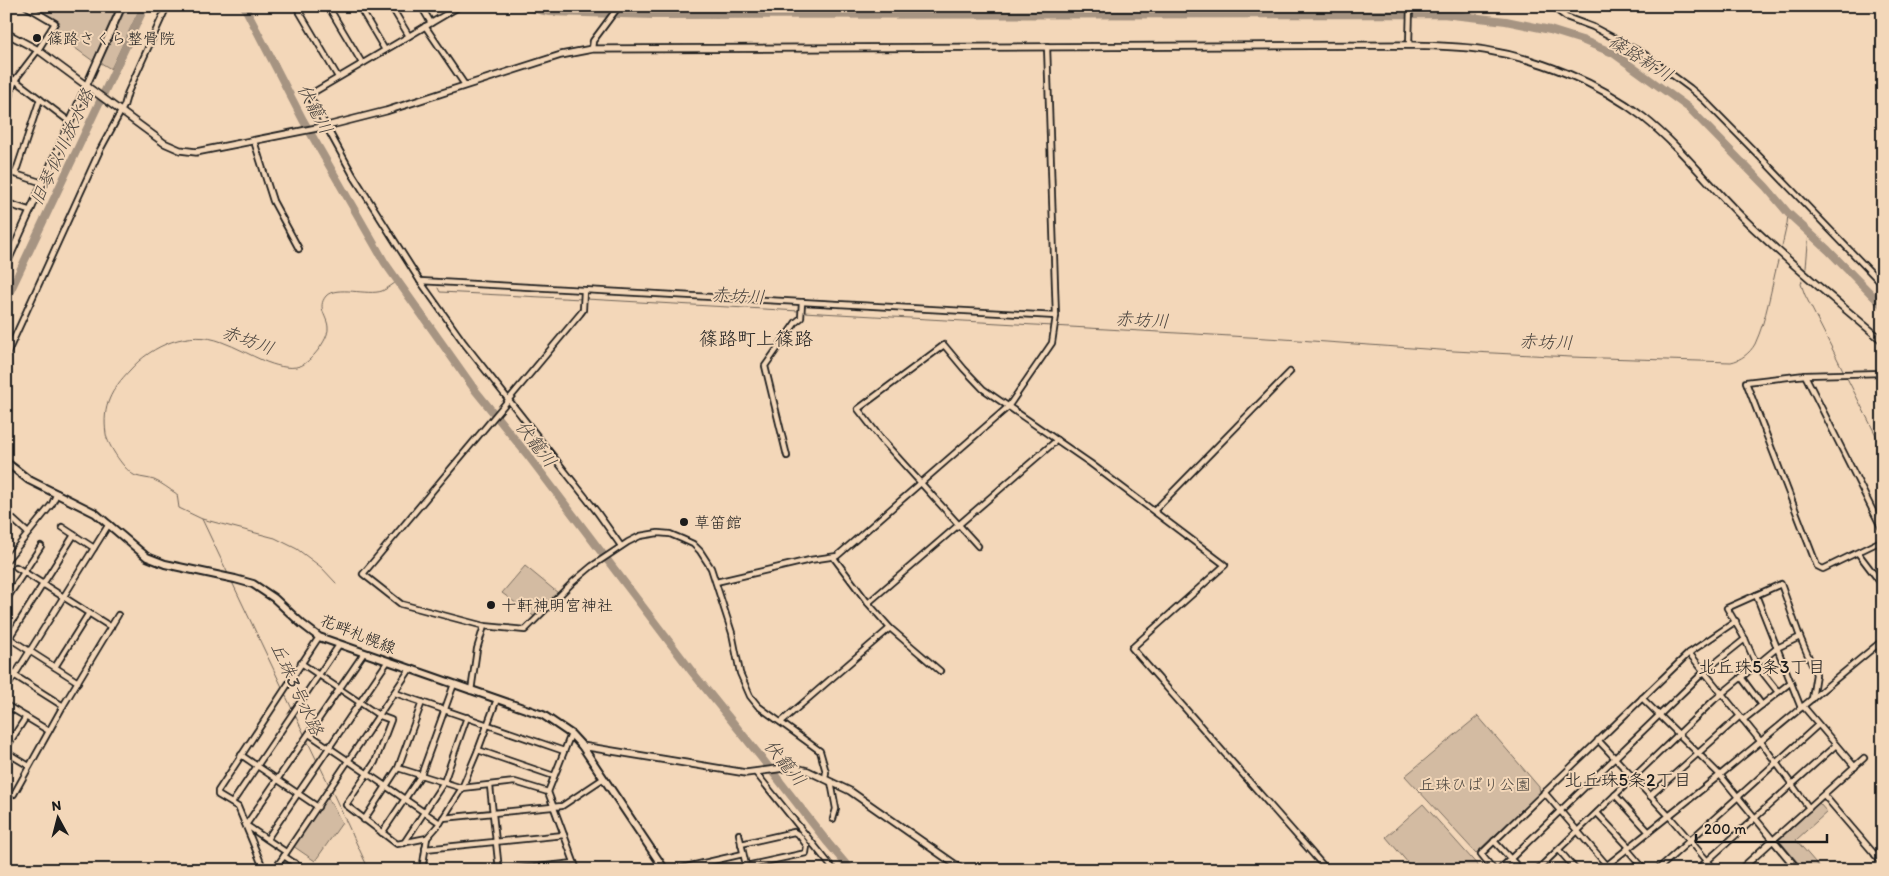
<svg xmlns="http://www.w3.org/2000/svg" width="1889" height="876" viewBox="0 0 1889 876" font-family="Itim,'Klee One',sans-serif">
  <rect width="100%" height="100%" fill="#f3d7b9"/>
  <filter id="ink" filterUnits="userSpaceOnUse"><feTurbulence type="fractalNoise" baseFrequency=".02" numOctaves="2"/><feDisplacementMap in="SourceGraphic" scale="10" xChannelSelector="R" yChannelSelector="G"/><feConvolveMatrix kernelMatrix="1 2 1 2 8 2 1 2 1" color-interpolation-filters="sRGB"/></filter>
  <g filter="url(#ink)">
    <g fill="#d3bba2" stroke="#786c5f">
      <polygon points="32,6 117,6 93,61 53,32 60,22"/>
      <polygon points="127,6 141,6 111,69 101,63"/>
      <polygon points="525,566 558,593 535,617 502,593"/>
      <polygon points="1478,716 1539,787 1540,792 1476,853 1405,776"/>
      <polygon points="327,796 342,823 315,861 293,846"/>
      <polygon points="1819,803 1827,812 1796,840 1822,870 1804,870 1779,840"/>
      <polygon points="1423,804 1480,868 1478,870 1414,870 1386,837"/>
    </g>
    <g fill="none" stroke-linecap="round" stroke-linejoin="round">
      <g stroke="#6f6459" stroke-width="1">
        <polyline points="1782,246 1787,224 1788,213"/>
        <polyline points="1806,268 1809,232"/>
        <polyline points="1802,281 1801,284 1805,295 1844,372"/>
        <polyline points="438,288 440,292 582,299"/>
        <polyline points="586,299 799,311"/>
        <path d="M 803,312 L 1284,339 L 1454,351 L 1571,357 L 1731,362 C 1741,360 1750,353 1755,344 C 1767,318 1771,288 1778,261"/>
        <polyline points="1846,376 1883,449"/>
        <polyline points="202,519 229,576"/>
        <polyline points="232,582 283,689"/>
        <path d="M 336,583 L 321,567 L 297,549 L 275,538 L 202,519 L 179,508 L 177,494 C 170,490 162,483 154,480 C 148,478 142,478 136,476 C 126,473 107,444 106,434 C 102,406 111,390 130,370 C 152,345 189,329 222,342 C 236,347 250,355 264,361 C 274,365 289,370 300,366 C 310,363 329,339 328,328 C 328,317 316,308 326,296 C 336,285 368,296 382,291 C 387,289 393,284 398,281"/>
        <polyline points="284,692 293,711"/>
        <polyline points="295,715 305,736"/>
        <polyline points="307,740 317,761"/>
        <polyline points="319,764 329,785"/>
        <polyline points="331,789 369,870"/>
      </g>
      <g stroke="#a69482" stroke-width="8">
        <polyline points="244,6 303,120 385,263 475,390 530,458 693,673 760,756 828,843 851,870"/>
        <polyline points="521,6 549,12 654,15 1443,14 1506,21 1550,30 1582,40 1613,53 1689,108 1766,187 1788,213 1828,250 1883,306"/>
        <polyline points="6,300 145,6"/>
      </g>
      <defs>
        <g id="minor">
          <polyline points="296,6 338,77"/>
          <polyline points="328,6 362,63"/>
          <polyline points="359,6 385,50"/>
          <polyline points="391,6 409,36"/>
          <polyline points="421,6 431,23"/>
          <polyline points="460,6 309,95 353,175 420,281 464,343 597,512 621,546"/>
          <polyline points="1559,6 1558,11 1566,17 1593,27 1644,54 1690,88 1704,100 1765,162 1883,285"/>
          <polyline points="299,11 306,6"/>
          <polyline points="425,26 465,85"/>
          <polyline points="1409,45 1410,6"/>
          <polyline points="592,49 593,41 619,6"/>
          <polyline points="6,78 15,80 70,122"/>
          <polyline points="6,106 15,80 38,50 55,23 26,6"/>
          <polyline points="254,141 273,201 299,249"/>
          <polyline points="6,171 43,183"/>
          <polyline points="15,174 40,99"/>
          <polyline points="420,281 1056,316"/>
          <polyline points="6,356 100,150 124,106 128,92 167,6"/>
          <polyline points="1805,375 1883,373"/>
          <polyline points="787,456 765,366 796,322 801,318 802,302"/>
          <polyline points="1154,511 1290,372"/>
          <polyline points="6,513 28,533"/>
          <polyline points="62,527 94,548"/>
          <polyline points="1883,531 1805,375 1746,382 1817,566 1823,569 1883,540"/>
          <polyline points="978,546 882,440 858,409 944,345 964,369 983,389 1090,463 1225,565 1132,648 1327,870"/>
          <polyline points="1858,553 1883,586"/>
          <polyline points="834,558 868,603 890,628"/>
          <polyline points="6,561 52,504 57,493"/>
          <polyline points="16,567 111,627"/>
          <polyline points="716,582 810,560 837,556 1008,407 1052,343 1056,316 1047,46"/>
          <polyline points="1756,595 1801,708"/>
          <polyline points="6,600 41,546"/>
          <polyline points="868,603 1057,440"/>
          <polyline points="484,626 401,604 363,574 580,314 583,310 584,290"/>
          <polyline points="6,636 78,682"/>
          <polyline points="9,638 74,535"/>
          <polyline points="1689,653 1761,742 1809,808"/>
          <polyline points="301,663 380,716 391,720 375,762 346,805 397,844 427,838"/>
          <polyline points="55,667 89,613"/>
          <polyline points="6,670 63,706"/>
          <polyline points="1741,677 1762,705"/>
          <polyline points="6,689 109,524"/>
          <polyline points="471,691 477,649 484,626 525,630 573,582 592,566 628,542 640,536 658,533 670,534 682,539 693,544 700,551 711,568 732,633 740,673 750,696 758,706 820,751 826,772 825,779"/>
          <polyline points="1778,692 1756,664 1745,639 1727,608 1781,584 1800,637 1816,674 1812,699"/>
          <polyline points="395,693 564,751"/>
          <polyline points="1642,698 1720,775 1773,840 1864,758"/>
          <polyline points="6,705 49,731"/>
          <polyline points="1803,706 1855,767"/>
          <polyline points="1743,720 1791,682"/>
          <polyline points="781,722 890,628 940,671"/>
          <polyline points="309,734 440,823"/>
          <polyline points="571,734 548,792 577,870"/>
          <polyline points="1598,740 1669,816 1715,870"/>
          <polyline points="6,748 26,717"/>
          <polyline points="478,750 554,776"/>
          <polyline points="6,752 29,766"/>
          <polyline points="241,755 318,807"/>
          <polyline points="398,768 462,788 515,782 548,792"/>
          <polyline points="756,773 834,870"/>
          <polyline points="831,782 836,809 833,819"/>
          <polyline points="490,786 499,870"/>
          <polyline points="1544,792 1611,870"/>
          <polyline points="14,794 63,706 118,615"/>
          <polyline points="1615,795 1649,832"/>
          <polyline points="1824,795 1883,864"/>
          <polyline points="1650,796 1740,716"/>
          <polyline points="232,803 339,645"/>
          <polyline points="1597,813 1629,847"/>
          <polyline points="443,818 562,806 604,778"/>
          <polyline points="364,820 398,768 422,702"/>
          <polyline points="382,833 421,775 454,684"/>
          <polyline points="739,834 747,870"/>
          <polyline points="267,839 388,661"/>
          <polyline points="1494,841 1521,870"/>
          <polyline points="404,843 444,782 467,717"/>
          <polyline points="741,844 794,832 799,835 807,846 806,853 746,866"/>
          <polyline points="425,849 564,835"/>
          <polyline points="1627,849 1645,870"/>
          <polyline points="1559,850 1576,870"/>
          <polyline points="286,852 246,825 364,653"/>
          <polyline points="1875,855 1883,849"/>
          <polyline points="284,856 410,669"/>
          <polyline points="264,870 238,807 218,795 218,791 319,637"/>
          <polyline points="274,870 284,856 304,870"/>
          <polyline points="290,870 295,863"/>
          <polyline points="422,870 427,838 440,823 462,788 478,750 497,699"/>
          <polyline points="510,870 574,863"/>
          <polyline points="673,870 743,854"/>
          <polyline points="1494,870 1481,854 1689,653 1736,621"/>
          <polyline points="1499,870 1705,671 1745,639"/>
          <polyline points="1537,870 1714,700 1777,648 1800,637"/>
          <polyline points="1601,870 1720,775 1883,640"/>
          <polyline points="1657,870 1818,725"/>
          <polyline points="1697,870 1836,745"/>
          <polyline points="1782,870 1791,862"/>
        </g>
        <g id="tertiary">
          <path d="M 6,33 L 38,50 L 164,143 L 180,150 L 196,152 L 327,126 L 386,111 L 561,55 L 592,49 L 1409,45 C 1434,46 1460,46 1485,50 C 1540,59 1598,82 1643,117 C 1681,147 1710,186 1744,219 C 1788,262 1836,301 1883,341"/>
          <polyline points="6,203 30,211"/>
          <polyline points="6,265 122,6"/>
          <polyline points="582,746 746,773 792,767 808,771 850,791 963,870"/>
          <polyline points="1740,870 1773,840 1798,870"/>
        </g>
        <polyline id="secondary" points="6,462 29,480 95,513 147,557 165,564 235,579 253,584 274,598 302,624 319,637 543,715 571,734 582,746 665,870"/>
      </defs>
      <use href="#minor" stroke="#1c1c1c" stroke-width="8"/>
      <use href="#tertiary" stroke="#1c1c1c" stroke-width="9"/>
      <use href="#secondary" stroke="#1c1c1c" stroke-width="10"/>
      <use href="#minor" stroke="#f3d7b9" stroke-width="4.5"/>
      <use href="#tertiary" stroke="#f3d7b9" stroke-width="5.5"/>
      <use href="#secondary" stroke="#f3d7b9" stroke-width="6"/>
    </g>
  </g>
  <g fill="#1c1c1c" stroke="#f3d7b9" stroke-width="2">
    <circle cx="37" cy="38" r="5"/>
    <circle cx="684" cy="522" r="5"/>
    <circle cx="491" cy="605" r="5"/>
  </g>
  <g text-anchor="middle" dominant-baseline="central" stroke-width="4" stroke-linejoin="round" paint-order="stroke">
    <g font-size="16" fill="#1c1c1c" stroke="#f3d7b9" text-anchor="start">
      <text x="47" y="38">篠路さくら整骨院</text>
      <text x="694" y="522">草笛館</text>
      <text x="501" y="605">十軒神明宮神社</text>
    </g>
    <g font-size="16" fill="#1c1c1c" stroke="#f3d7b9">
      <text transform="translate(358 634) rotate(22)">花畔札幌線</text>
    </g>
    <g font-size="16" fill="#4a443e" stroke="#f3d7b9">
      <text x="1475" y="784">丘珠ひばり公園</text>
    </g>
    <g font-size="18" font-style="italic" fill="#4c4640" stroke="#f3d7b9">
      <text transform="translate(1641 58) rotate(32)">篠路新川</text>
      <text transform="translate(315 109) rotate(62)">伏籠川</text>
      <text transform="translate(62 147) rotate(-65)">旧琴似川放水路</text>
      <text transform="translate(738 296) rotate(3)">赤坊川</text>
      <text transform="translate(1142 320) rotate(3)">赤坊川</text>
      <text transform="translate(248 340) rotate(20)">赤坊川</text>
      <text transform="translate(1546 342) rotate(2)">赤坊川</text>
      <text transform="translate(536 444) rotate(52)">伏籠川</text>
      <text transform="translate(297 689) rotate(65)">丘珠3号水路</text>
      <text transform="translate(785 763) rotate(51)">伏籠川</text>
    </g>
    <g font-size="18" fill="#1c1c1c" stroke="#f3d7b9">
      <text x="1762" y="667">北丘珠5条3丁目</text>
      <text x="1628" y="780">北丘珠5条2丁目</text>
    </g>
    <g font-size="19" fill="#1c1c1c" stroke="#f3d7b9">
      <text x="756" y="338">篠路町上篠路</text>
    </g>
  </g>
  <rect width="1889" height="876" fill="none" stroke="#f3d7b9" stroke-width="25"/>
  <rect x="12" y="12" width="1864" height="851" fill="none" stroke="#1c1c1c" stroke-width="2" filter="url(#ink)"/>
  <g transform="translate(58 818) rotate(353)" stroke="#f3d7b9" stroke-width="4" paint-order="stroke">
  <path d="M0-4L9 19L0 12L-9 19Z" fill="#1c1c1c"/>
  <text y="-8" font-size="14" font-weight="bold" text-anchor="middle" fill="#1c1c1c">N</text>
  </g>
  <path d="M1696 834v8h131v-8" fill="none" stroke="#1c1c1c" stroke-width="2.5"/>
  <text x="1704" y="834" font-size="15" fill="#1c1c1c" stroke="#f3d7b9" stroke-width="4" paint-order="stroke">200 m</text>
</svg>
